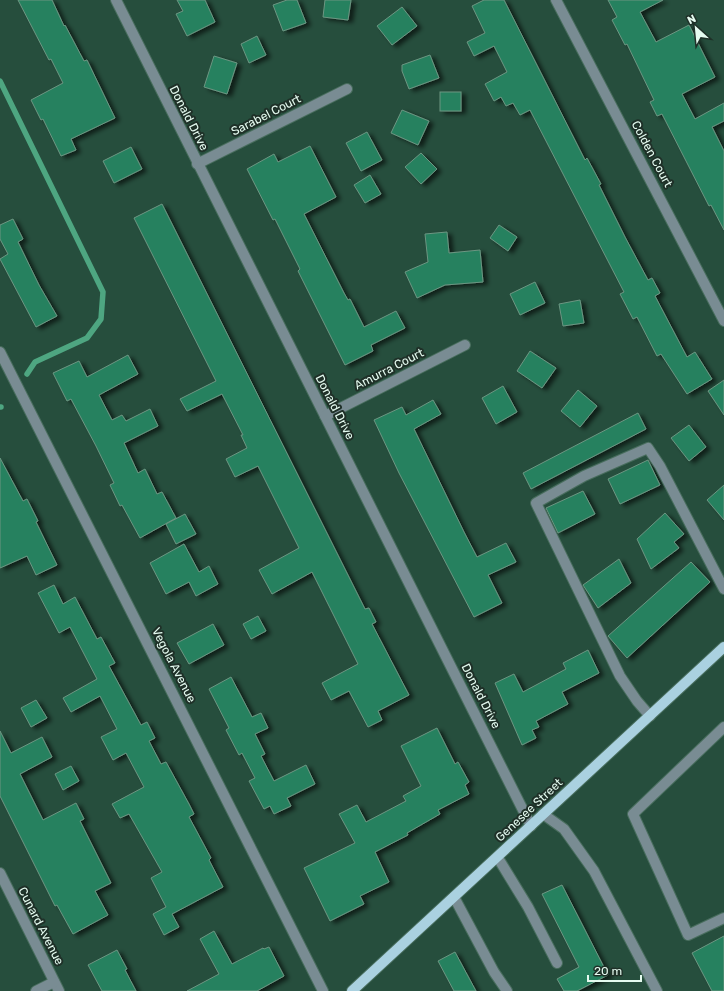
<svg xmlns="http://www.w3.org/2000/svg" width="724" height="991" viewBox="0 0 724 991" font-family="Rubik,sans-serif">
  <defs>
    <filter id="shadow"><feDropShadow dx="4.5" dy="2.5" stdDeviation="2" flood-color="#0009"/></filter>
  </defs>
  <rect width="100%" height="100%" fill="#264e3d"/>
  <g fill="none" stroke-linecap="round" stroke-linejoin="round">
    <g stroke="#4ea681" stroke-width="5.5">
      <polyline points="0,81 103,292 101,319 87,338 35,362 27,374"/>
      <polyline points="0,407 1,407"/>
    </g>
  </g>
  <g fill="#25815f" stroke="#6c9682" filter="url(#shadow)">
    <polygon points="18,0 52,0 64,26 65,25 84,61 87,60 115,118 71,139 76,150 61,156 43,119 41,120 31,100 63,83 51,59 49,60"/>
    <polygon points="177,0 205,0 215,22 187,36 176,14 183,11"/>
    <polygon points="287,0 297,0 306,23 283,31 273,5"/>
    <polygon points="325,0 351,0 348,20 323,17"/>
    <polygon points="484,0 504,0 585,160 587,158 601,184 599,185 625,237 648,280 652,278 660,293 655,296 687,357 695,352 712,379 687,394 661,354 657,356 637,317 633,319 620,294 624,292 530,110 520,115 513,103 506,106 501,97 494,101 485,84 507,72 494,46 474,56 467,42 485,33 472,6"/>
    <polygon points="608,0 663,0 640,12 656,42 689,25 715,77 682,94 695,119 724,103 724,121 712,127 724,151 724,230 711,205 709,206 662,114 657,116 650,102 654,100 627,44 625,45 612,20 617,17"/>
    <polygon points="402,7 417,26 392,45 377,26"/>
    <polygon points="257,36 266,55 249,63 241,44"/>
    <polygon points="430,55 439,78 409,89 402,71 402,65"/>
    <polygon points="214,56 237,63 227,94 204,87"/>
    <rect x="440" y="92" width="21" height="19"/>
    <polygon points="402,110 429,121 418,145 391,133"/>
    <polygon points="367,132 382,160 361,171 346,143"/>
    <polygon points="310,146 336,197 304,214 344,293 348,300 350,299 364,327 396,311 405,328 371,345 373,351 345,365 298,271 300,269 275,219 273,220 247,169 274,154 278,162"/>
    <polygon points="131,147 142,169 114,183 103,161"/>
    <polygon points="421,153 437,169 421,184 405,167"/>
    <polygon points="370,175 381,194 365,203 354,185"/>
    <polygon points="162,204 365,609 369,608 376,622 372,624 409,695 378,711 382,720 368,727 349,691 331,700 322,683 358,664 312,572 272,594 259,570 299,548 258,466 235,477 226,459 247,448 241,435 243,435 222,394 187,411 180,399 216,381 134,218"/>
    <polygon points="13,219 23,239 18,242 39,285 57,316 36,327 0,259 8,254 0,239 0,225"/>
    <polygon points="499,225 517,237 508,251 490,238"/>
    <polygon points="447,232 449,253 480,250 483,282 445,285 417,298 405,272 428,262 425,234"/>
    <polygon points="535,282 545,303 520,315 510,294"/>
    <polygon points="580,300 584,323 563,326 559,304"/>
    <polygon points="530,351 556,368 542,388 517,371"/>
    <polygon points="128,355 138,374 99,395 112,420 122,415 126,421 150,409 158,426 124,443 138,473 145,469 157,494 162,492 176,518 140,538 122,505 120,506 110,485 114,483 96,446 71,399 67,401 53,373 79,361 87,377"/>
    <polygon points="724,380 724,415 708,391"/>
    <polygon points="503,386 517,412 496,424 482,398"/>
    <polygon points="578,390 597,406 580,427 561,411"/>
    <polygon points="433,400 441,414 414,429 464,532 477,557 506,543 516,562 488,575 502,603 474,617 399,473 374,420 402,407 406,415"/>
    <polygon points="638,413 646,429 531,489 523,473"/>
    <polygon points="689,425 706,447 689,461 671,438"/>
    <polygon points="0,458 23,501 27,499 38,521 36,522 57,565 36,575 27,556 0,568"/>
    <polygon points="648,460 660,485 620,504 608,479"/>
    <polygon points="724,485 724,520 707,500"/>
    <polygon points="583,491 595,514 558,533 546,508"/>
    <polygon points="665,513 684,534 674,542 679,548 651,569 637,539"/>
    <polygon points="185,514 196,534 176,544 166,524"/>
    <polygon points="184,544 199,572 209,566 218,584 196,596 189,582 166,594 150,563"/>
    <polygon points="619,559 631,583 598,608 583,585"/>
    <polygon points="691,562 710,582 627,658 608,636"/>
    <polygon points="54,585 63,604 75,597 97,639 101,637 115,663 109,666 141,725 147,722 155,738 149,741 161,764 166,762 189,804 194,814 189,817 211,858 209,860 223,887 172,914 179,927 164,935 153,914 166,907 151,878 162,872 129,814 120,818 112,804 144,787 126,753 113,760 101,737 117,729 100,696 71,712 63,698 97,679 70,627 59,633 38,593"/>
    <polygon points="258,616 266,631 251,639 243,624"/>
    <polygon points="213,624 224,645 189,664 177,643"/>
    <polygon points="588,650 599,673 562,692 568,704 536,721 539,727 532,730 536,738 522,745 495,683 514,674 523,692 566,669 563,663"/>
    <polygon points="231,677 252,717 261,713 268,728 255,734 265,754 261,756 274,781 306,765 315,784 287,798 291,806 274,814 270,806 264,809 249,781 255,778 242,753 239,755 226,730 229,728 209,689"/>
    <polygon points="36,700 47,718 31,727 21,708"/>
    <polygon points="437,728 455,764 458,762 469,782 465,785 469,794 438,810 440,814 407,833 408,835 375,852 389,882 360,896 364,904 330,921 304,868 355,843 339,814 357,805 366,822 406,801 403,796 421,786 401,746"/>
    <polygon points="0,731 11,753 42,737 52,757 20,774 43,820 76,803 84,819 80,821 111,883 95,891 108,915 73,934 57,905 55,906 0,796"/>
    <polygon points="71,766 79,781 63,790 55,774"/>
    <polygon points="562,885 608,975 577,991 564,991 557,979 579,967 542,894"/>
    <polygon points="214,931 232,964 263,948 264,949 269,947 284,976 257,991 187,991 219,974 200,939"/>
    <polygon points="724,936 724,991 712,991 692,953"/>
    <polygon points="117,950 127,969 125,970 136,991 102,991 88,965"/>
    <polygon points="455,952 476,991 454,991 438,961"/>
  </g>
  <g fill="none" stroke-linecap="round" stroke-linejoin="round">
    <defs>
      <g id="minor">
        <polyline points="116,0 531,826"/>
        <polyline points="556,0 724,321"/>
        <polyline points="197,164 347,89"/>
        <polyline points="0,352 323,991"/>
        <polyline points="325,416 465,345"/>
        <polyline points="650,716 637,701 620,676 536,503 584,476 648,448 660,466 724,589"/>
        <polyline points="724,727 633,814 688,935 724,918"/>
        <polyline points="543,814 564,829 594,871 657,991"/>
        <polyline points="498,858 528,907 557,963"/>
        <polyline points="0,873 59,991"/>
        <polyline points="454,897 494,972 507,991"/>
        <polyline points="36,991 54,982"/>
      </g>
      <polyline id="major" points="352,991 724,647"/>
    </defs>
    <use href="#minor" stroke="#486d5d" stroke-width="12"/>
    <use href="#major" stroke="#486d5d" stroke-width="12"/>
    <use href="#minor" stroke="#798c93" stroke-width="10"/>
    <use href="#major" stroke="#aad1e0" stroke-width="10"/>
  </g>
  <g text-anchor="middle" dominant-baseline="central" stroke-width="4" stroke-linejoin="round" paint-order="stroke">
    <g font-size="12" fill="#e5fbf0" stroke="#1f3028">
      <text transform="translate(266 115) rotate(-27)">Sarabel Court</text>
      <text transform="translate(189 118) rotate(63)">Donald Drive</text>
      <text transform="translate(652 154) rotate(62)">Colden Court</text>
      <text transform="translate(389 369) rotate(-27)">Amurra Court</text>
      <text transform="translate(335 407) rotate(63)">Donald Drive</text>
      <text transform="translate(174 665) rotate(63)">Vegola Avenue</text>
      <text transform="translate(481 696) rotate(63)">Donald Drive</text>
      <text transform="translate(529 810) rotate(-43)">Genesee Street</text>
      <text transform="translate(41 926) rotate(63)">Cunard Avenue</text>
    </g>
  </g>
  <g transform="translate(696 28) rotate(333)" stroke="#1f3028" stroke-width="3" paint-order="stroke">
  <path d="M0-3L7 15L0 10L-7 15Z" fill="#e5fbf0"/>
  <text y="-6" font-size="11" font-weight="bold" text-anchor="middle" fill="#e5fbf0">N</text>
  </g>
  <path d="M588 975v6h53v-6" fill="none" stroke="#e5fbf0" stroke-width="2"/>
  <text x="594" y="975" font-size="12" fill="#e5fbf0" stroke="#1f3028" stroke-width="3" paint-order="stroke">20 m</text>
</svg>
